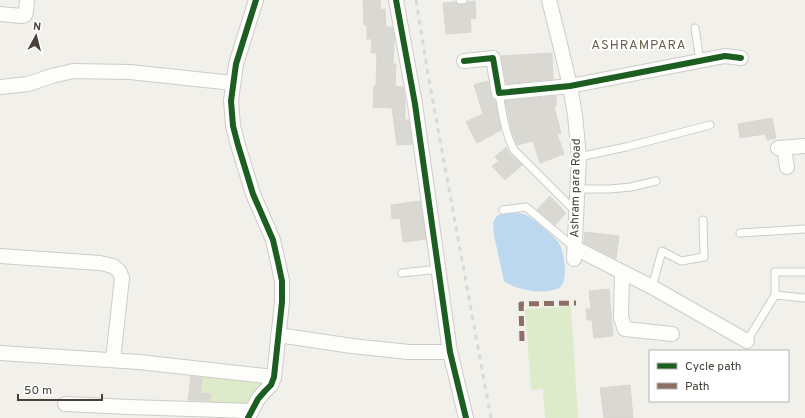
<svg xmlns="http://www.w3.org/2000/svg" width="805" height="418" viewBox="0 0 805 418" font-family="Overpass,sans-serif">
  <rect width="100%" height="100%" fill="#f1f0eb"/>
  <g fill="#ddebcb">
    <polygon points="571,306 578,418 545,418 543,389 531,390 525,309"/>
    <polygon points="202,375 263,382 259,388 252,406 210,403 211,395 200,393"/>
  </g>
  <path fill="#bcd8ee" d="M 501,214 C 509,214 519,212 526,215 C 533,218 555,237 559,243 C 564,252 569,280 560,287 C 553,292 540,292 532,291 C 525,290 509,286 504,281 L 494,235 L 493,222 L 497,216 Z"/>
  <g fill="#dad8d3" stroke="#d9d7d1">
    <polygon points="363,0 380,0 381,10 385,9 386,27 392,27 395,40 394,40 393,64 396,64 395,86 403,87 405,99 405,120 409,120 412,144 397,145 392,108 373,107 374,86 376,86 377,53 371,53 372,39 367,39 367,25 364,25"/>
    <polygon points="475,1 476,18 470,19 471,32 446,34 443,3 456,2 458,4 463,5 466,4 468,2"/>
    <polygon points="552,53 553,79 506,84 501,56"/>
    <polygon points="488,81 491,95 492,98 495,100 501,130 477,143 466,122 483,114 474,85"/>
    <polygon points="556,96 556,107 554,107 561,133 557,134 564,154 540,163 533,141 517,145 511,128 505,101"/>
    <polygon points="772,118 776,138 767,140 765,134 740,138 738,124"/>
    <polygon points="506,147 510,154 522,165 505,180 492,166 499,161 495,157"/>
    <polygon points="550,196 566,213 555,225 537,210"/>
    <polygon points="420,201 426,239 403,242 400,218 392,219 391,205"/>
    <polygon points="585,232 619,236 616,259 584,243"/>
    <polygon points="609,289 613,336 594,338 592,320 587,320 586,309 591,309 589,291"/>
    <polygon points="191,376 202,378 200,393 211,394 210,401 188,400"/>
    <polygon points="630,385 633,418 604,418 600,388"/>
  </g>
  <g fill="none" stroke-linecap="round" stroke-linejoin="round">
    <defs>
      <g id="service">
        <polyline points="460,0 463,0"/>
        <polyline points="695,28 700,61"/>
        <path d="M 499,93 C 502,112 505,133 514,150 L 576,212"/>
        <polyline points="579,157 626,147 710,125"/>
        <polyline points="578,189 610,189 631,187 656,181"/>
        <polyline points="503,210 526,207 575,248"/>
        <polyline points="740,233 805,229"/>
        <polyline points="402,273 439,269"/>
        <polyline points="652,287 662,251 681,261 704,257 703,220"/>
        <polyline points="775,295 775,272 805,272"/>
        <polyline points="747,341 775,295 805,298"/>
      </g>
      <g id="minor">
        <polyline points="396,0 415,104 450,352 466,418"/>
        <polyline points="549,0 559,40 570,86 575,115 579,157 574,259"/>
        <polyline points="0,14 22,16 25,15 26,12 27,0"/>
        <polyline points="464,61 493,58 499,93 570,86 725,56 741,58"/>
        <polyline points="0,87 28,84 52,76 73,71 130,72 233,83"/>
        <polyline points="778,148 805,146"/>
        <polyline points="784,148 787,167"/>
        <polyline points="575,248 652,287 747,341"/>
        <polyline points="0,256 100,263 113,266 119,271 122,278 113,360"/>
        <polyline points="622,272 621,318 625,329 672,334"/>
        <polyline points="278,335 352,346 409,352 450,352"/>
        <polyline points="0,353 139,362 274,377"/>
        <polyline points="65,404 129,407 251,411"/>
        <polyline points="248,418 258,399 265,391 271,385 274,377 282,302 282,281 278,262 273,240 253,194 238,145 233,126 231,101 236,64 256,0"/>
      </g>
    </defs>
    <use href="#service" stroke="#cdccc7" stroke-width="9"/>
    <use href="#minor" stroke="#cdccc7" stroke-width="16"/>
    <use href="#service" stroke="#fdfdfc" stroke-width="7"/>
    <use href="#minor" stroke="#fdfdfc" stroke-width="14"/>
    <polyline stroke="#d9d9d8" stroke-width="3" stroke-dasharray="5 5" stroke-linecap="butt" points="416,0 429,80 491,418"/>
    <polyline stroke="#8d6e63" stroke-width="5" stroke-dasharray="10 5" stroke-linecap="butt" points="522,341 521,304 576,303"/>
    <defs>
      <g id="cycleway">
        <polyline points="396,0 415,104 450,352 466,418"/>
        <polyline points="464,61 493,58 499,93 570,86 725,56 741,58"/>
        <polyline points="248,418 258,399 265,391 271,385 274,377 282,302 282,281 278,262 273,240 253,194 238,145 233,126 231,101 236,64 256,0"/>
      </g>
    </defs>
    <use href="#cycleway" stroke="#fff" stroke-width="8"/>
    <use href="#cycleway" stroke="#1b5e20" stroke-width="6"/>
  </g>
  <g text-anchor="middle" dominant-baseline="central" stroke-width="4" stroke-linejoin="round" paint-order="stroke">
    <g font-size="12" fill="#474137" stroke="#fff">
      <text transform="translate(576 188) rotate(-89)">Ashram para Road</text>
    </g>
    <g font-size="13" letter-spacing="1" fill="#6a604e" stroke="#fff">
      <text x="639" y="46">ASHRAMPARA</text>
    </g>
  </g>
  <rect x="649" y="350" width="140" height="52" fill="#ffffff" stroke="#b5b3af"/>
  <rect x="657" y="363" width="20" height="6" fill="#1b5e20" stroke="#b5b3af"/>
  <text x="685" y="370" font-size="12" fill="#474137">Cycle path</text>
  <rect x="657" y="383" width="20" height="6" fill="#8d6e63" stroke="#b5b3af"/>
  <text x="685" y="390" font-size="12" fill="#474137">Path</text>
  <g transform="translate(36 36) rotate(7)" stroke="#ffffff" stroke-width="3" paint-order="stroke">
  <path d="M0-3L7 15L0 10L-7 15Z" fill="#474137"/>
  <text y="-6" font-size="11" font-weight="bold" text-anchor="middle" fill="#474137">N</text>
  </g>
  <path d="M18 394v6h84v-6" fill="none" stroke="#474137" stroke-width="2"/>
  <text x="24" y="394" font-size="12" fill="#474137" stroke="#ffffff" stroke-width="3" paint-order="stroke">50 m</text>
</svg>
